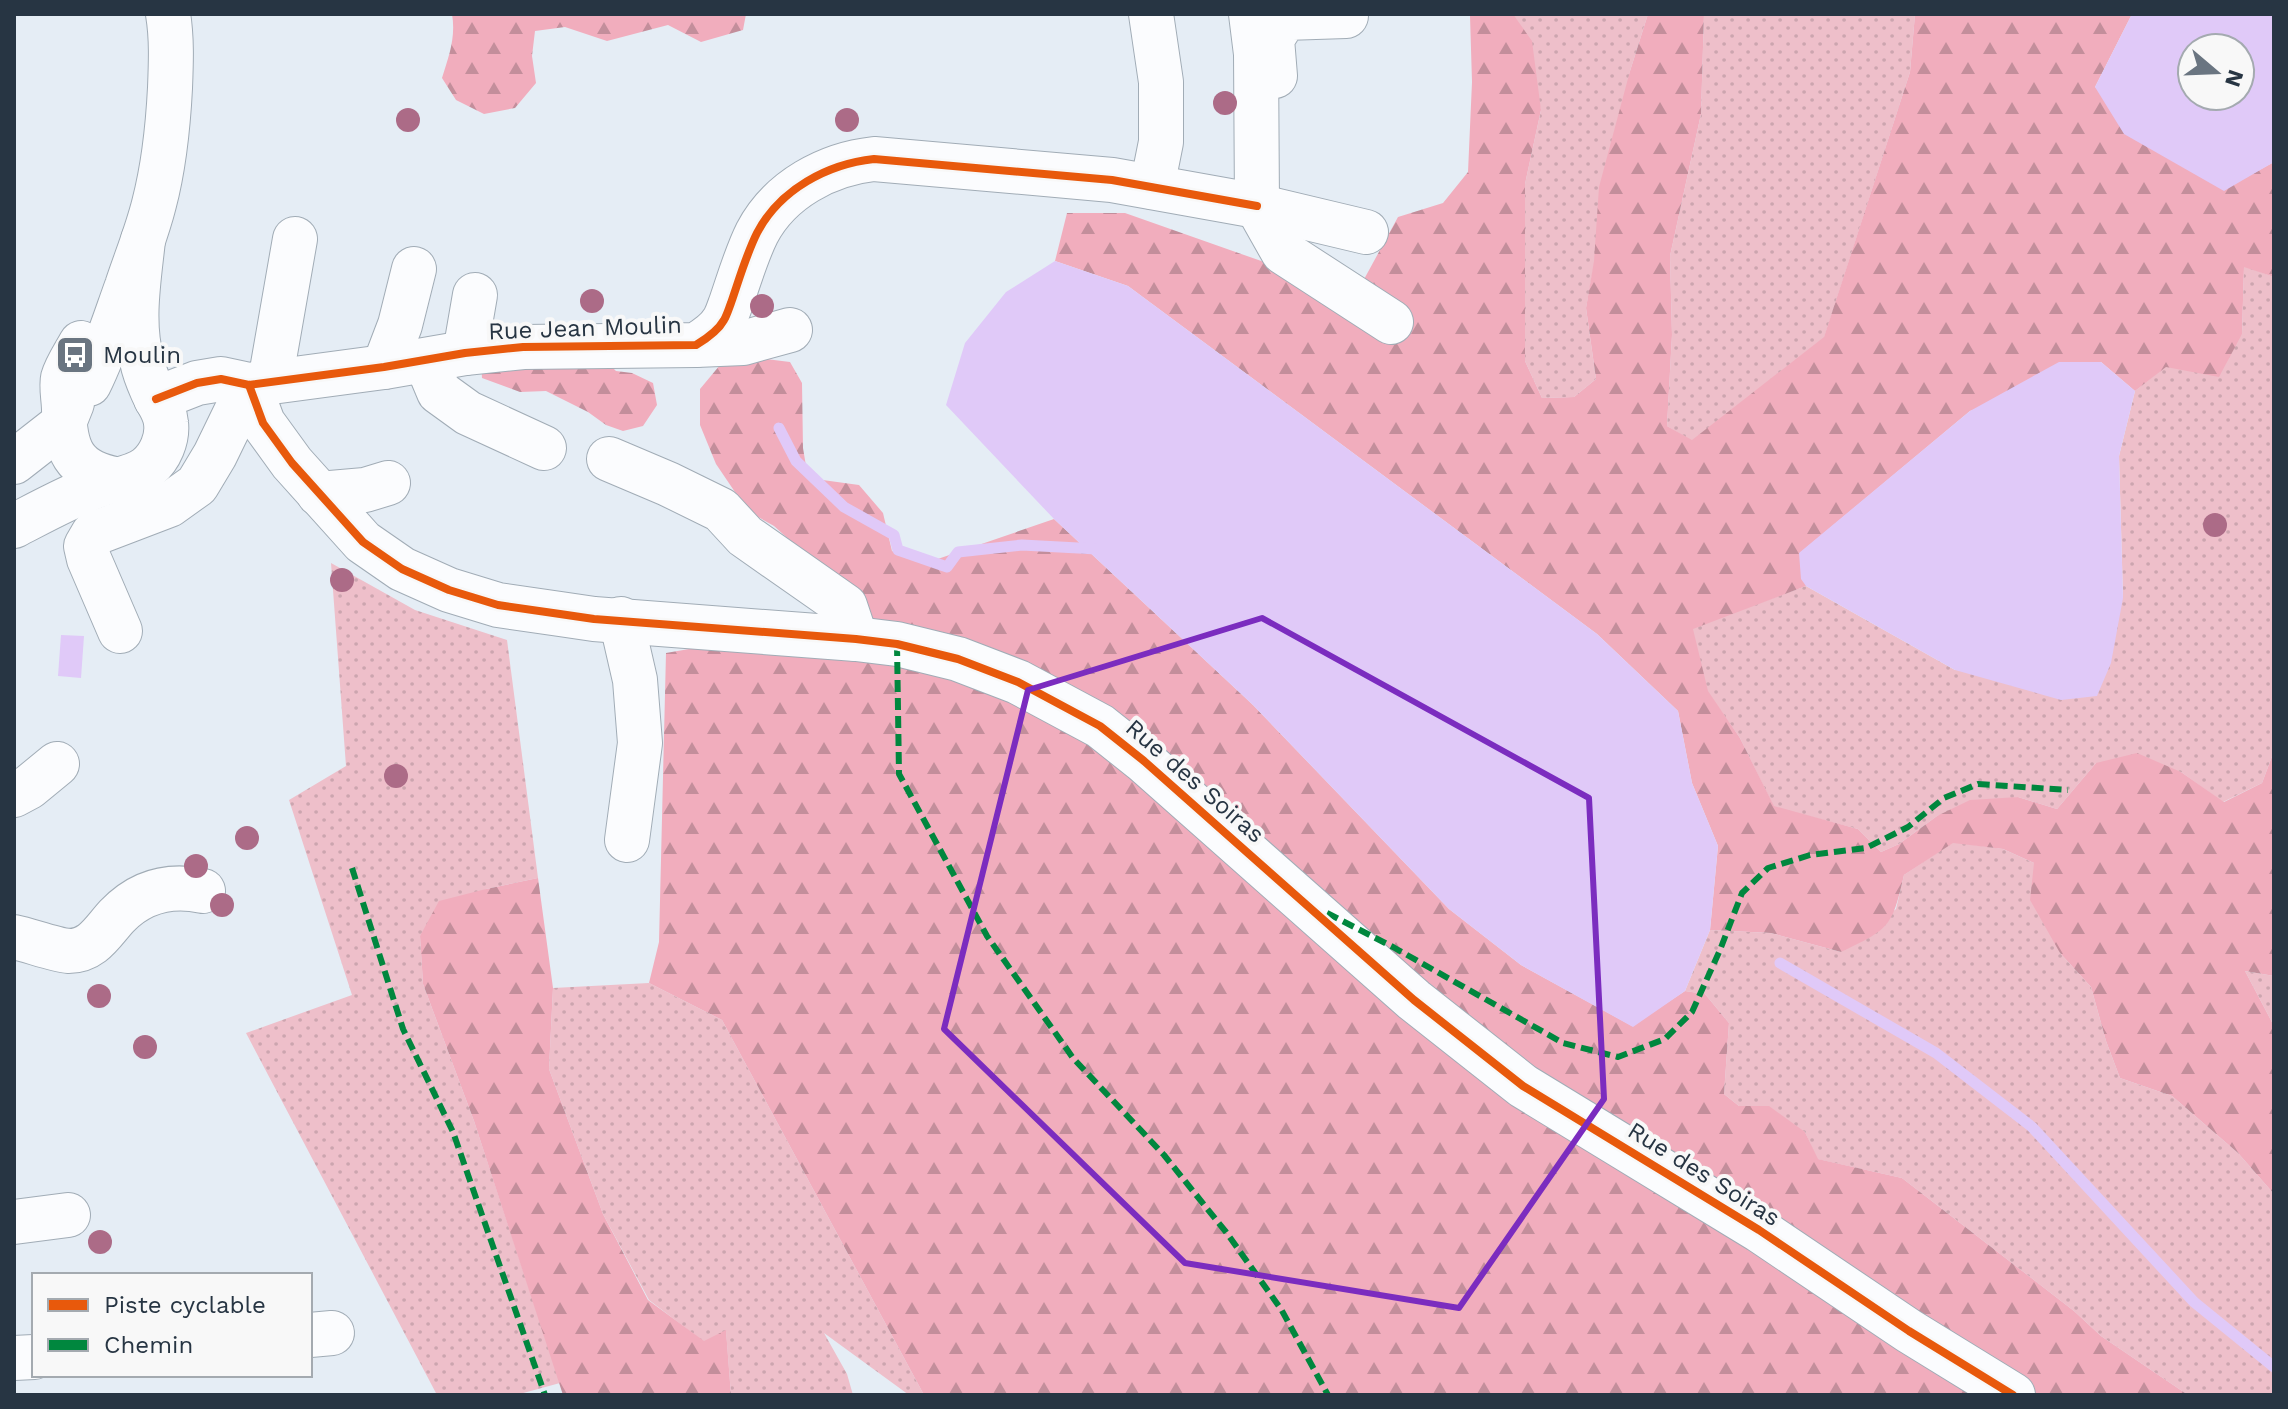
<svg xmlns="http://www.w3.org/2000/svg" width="2288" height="1409" viewBox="0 0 2288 1409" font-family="'Work Sans',sans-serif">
  <defs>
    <pattern id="grass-dots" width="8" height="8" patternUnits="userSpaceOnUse" patternTransform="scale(2)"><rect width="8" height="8" fill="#eebfca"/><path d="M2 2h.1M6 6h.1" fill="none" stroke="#cca5af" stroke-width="1.8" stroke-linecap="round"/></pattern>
    <pattern id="forest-firs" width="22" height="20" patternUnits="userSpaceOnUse" patternTransform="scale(2)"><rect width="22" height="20" fill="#f1adbd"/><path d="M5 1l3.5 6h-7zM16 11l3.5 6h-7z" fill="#c38e9b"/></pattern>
  </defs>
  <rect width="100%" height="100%" fill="#e5edf5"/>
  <g fill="url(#grass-dots)">
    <polygon points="1470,14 1648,14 1630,71 1586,308 1596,379 1574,397 1542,398 1525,361 1525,184 1541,110 1513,14 1470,16"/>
    <polygon points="1704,14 1915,14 1910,72 1824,338 1692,441 1667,426 1672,335 1670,256 1701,114"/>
    <polygon points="2244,266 2274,277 2274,751 2262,783 2223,802 2181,772 2096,763 2057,809 2018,797 1937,816 1899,844 1881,852 1858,829 1774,807 1740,738 1707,691 1692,628 1806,586 1955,670 2123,598 2119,456 2135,391 2166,366 2242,334"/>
    <polygon points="331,563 415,610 507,640 538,878 486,889 420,936 423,984 474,1121 560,1383 516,1395 437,1395 246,1033 352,995 289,800 346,766"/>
    <polygon points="1953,842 2003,849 2034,863 2060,953 2091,987 2106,1041 2120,1078 2172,1096 2238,1153 2274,1194 2274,1395 2188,1395 2101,1336 2074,1311 1902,1178 1817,1159 1805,1132 1739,1106 1724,1094 1729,1023 1705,994 1685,991 1710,930 1771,933 1841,952 1896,909 1904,875"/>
    <polygon points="2245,971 2274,976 2274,1026"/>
    <polygon points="649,983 722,1020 924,1395 909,1395 824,1333 847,1374 853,1395 731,1395 726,1331 704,1342 649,1300 603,1214 549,1069 553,988"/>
  </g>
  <g fill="url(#forest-firs)">
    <path d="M 452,14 L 746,14 L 743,30 L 701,42 L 668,25 L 607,41 L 565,27 L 535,31 L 532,56 L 536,83 L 515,108 L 484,114 L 456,100 L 442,78 C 449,56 456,37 452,14 Z"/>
    <path d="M 1513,14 L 1532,41 L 1541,110 L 1525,184 L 1525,361 L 1542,398 L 1574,397 L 1596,379 L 1586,308 L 1594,261 L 1599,187 L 1630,71 L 1648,14 L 1704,14 L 1701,114 L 1670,256 L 1672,335 L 1667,426 L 1692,440 L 1824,337 L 1910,72 L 1915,14 L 2132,14 L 2095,87 L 2223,190 L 2274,162 L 2274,277 L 2244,267 L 2242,334 L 2219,377 L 2166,367 L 2135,391 L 2101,362 L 1970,411 L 1800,553 L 1806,586 L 1693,629 L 1708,691 L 1740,738 L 1774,806 L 1858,829 L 1881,852 L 1899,844 L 1937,816 L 1970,800 L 2018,797 L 2057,809 L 2096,763 L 2137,753 L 2181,772 L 2224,802 L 2262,783 L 2274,751 L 2274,976 L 2245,971 L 2274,1026 L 2274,1194 L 2238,1153 L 2172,1096 L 2120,1078 L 2106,1041 L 2091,987 L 2060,953 L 2030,900 L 2034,863 L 2003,849 L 1953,843 L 1904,875 C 1892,928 1889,929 1841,952 L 1771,933 L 1710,930 L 1718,846 L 1692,783 L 1678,711 L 1597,634 L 1128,286 L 1055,261 L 1067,213 L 1125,213 L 1281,268 L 1362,283 L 1398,217 L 1443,203 L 1468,172 L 1472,82 L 1470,16 Z"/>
    <polygon points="602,357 616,371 632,373 653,383 657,405 643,426 623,431 606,425 588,412 546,391 520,392 482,378 481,360"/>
    <polygon points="750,357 790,362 802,383 803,448 808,478 859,485 883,513 892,551 926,563 1054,519 1253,705 1449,909 1521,965 1632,1026 1685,991 1705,994 1729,1023 1724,1094 1739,1106 1769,1106 1805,1132 1818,1159 1902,1178 2074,1311 2101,1336 2188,1395 924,1395 722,1020 649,983 659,942 666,653 815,627 849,594 774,526 751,513 737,495 716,464 700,425 700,389 720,365"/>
    <polygon points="538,878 553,988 549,1069 603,1214 648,1300 704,1341 726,1330 731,1395 563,1395 474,1121 423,984 420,936 439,901 486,889"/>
  </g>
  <g fill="#e0c9f8" fill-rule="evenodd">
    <path d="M 2132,14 L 2274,14 L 2274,162 L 2224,191 L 2124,134 L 2095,87 ZM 2192,48 L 2240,48 L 2240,96 L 2192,96 Z"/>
    <polygon points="1055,261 1128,286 1597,634 1678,711 1692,783 1718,846 1710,930 1685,991 1633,1027 1521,965 1449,909 1253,705 1054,519 946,405 965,343 1006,292"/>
    <polygon points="2101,362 2135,391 2119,456 2123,598 2111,663 2097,696 2061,700 1955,670 1806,586 1801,579 1799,553 1970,411 2059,362"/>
    <polygon points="61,635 84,636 81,678 58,676"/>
  </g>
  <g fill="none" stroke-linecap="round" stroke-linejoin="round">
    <g stroke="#e0c9f8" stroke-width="11">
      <polyline points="779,428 796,461 844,507 894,535 898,550 947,567 958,552 1022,545 1097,549"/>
      <polyline points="1780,963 1936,1053 2032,1127 2194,1302 2274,1367"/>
    </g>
    <defs>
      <g id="minor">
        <polyline points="1151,14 1161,82 1161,142 1152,187"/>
        <polyline points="1251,14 1256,54 1257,206 1283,252 1391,322"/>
        <polyline points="1275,76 1272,39 1285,18 1346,16"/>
        <path d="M 81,343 C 75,354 66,367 63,378 C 61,387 64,400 64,410 C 65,449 73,471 115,479"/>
        <polyline points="696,345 743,343 790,330"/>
        <polyline points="465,353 475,295"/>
        <polyline points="426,361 439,392 468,413 544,448"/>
        <polyline points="384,367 400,325 414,269"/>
        <polyline points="270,382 295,239"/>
        <path d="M 89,384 C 105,352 115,319 127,286 C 136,259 147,232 154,204 C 164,166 168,127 170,88 C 171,63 172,38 168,14"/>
        <polyline points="249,385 263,423 292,463 363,542 402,569 449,590 498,605 560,614 594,619 856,639 897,644 958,659 1018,682 1100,726 1144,761 1414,1000 1523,1086 1759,1230 1909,1331 2013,1395"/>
        <path d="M 156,399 L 197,383 L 221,379 L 249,385 L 384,367 L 465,353 L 523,347 L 696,345 C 706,339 718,331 724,320 C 727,315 729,308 731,303 C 739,280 746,255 757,233 C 780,189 828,164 874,159 L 1112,180 L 1257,206 L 1366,232"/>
        <polyline points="609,459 668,484 721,510 745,536 845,606 856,639"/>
        <polyline points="14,462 64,423 72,403"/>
        <polyline points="319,494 365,490 388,483"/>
        <path d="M 14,526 C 41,512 68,497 97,486 C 113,479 134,479 148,467 C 160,457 168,439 166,423 C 165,410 157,402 152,390 C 148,381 144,371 142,361 C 131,323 139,278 143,240"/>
        <polyline points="621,619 635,680 640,743 627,840"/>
        <polyline points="120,631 89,559 86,546 93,534 169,505 197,485 215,455 249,385"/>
        <polyline points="14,795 29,787 57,764"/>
        <path d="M 14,937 C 29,940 55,950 69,951 C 93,951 103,931 117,916 C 141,891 170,884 203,891"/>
        <polyline points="14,1222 68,1215"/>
        <polyline points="310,1335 332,1333"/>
        <polyline points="14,1358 34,1357"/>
      </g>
    </defs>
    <use href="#minor" stroke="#a1acb6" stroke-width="46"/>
    <use href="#minor" stroke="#fbfcfe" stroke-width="44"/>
    <g stroke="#00873e" stroke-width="6" stroke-dasharray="12 6" stroke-linecap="butt">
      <polyline points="897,644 899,774 987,936 1073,1058 1164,1155 1226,1232 1281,1309 1328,1395"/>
      <polyline points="352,868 403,1029 453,1132 545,1395"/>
      <polyline points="1327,913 1393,947 1563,1043 1618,1057 1665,1039 1692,1012 1720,950 1742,893 1768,868 1810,855 1866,848 1908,827 1944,798 1978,784 2068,790"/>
    </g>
    <defs>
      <g id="cycleway">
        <polyline points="249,385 263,423 292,463 363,542 402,569 449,590 498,605 560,614 594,619 856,639 897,644 958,659 1018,682 1100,726 1144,761 1414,1000 1523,1086 1759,1230 1909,1331 2013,1395"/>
        <path d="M 156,399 L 197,383 L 221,379 L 249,385 L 384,367 L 465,353 L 523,347 L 696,345 C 706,339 718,331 724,320 C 727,315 729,308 731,303 C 739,280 746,255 757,233 C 780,189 828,164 874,159 L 1112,180 L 1257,206"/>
      </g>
    </defs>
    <use href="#cycleway" stroke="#f8f8f8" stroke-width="13"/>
    <use href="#cycleway" stroke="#e8590c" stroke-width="8"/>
  </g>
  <g fill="#ac6b87">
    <circle cx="1225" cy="103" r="12"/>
    <circle cx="408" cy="120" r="12"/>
    <circle cx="847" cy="120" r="12"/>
    <circle cx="592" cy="301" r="12"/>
    <circle cx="762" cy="306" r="12"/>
    <circle cx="2215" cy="525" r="12"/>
    <circle cx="342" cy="580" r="12"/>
    <circle cx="396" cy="776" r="12"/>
    <circle cx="247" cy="838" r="12"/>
    <circle cx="196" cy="866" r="12"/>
    <circle cx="222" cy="905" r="12"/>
    <circle cx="99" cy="996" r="12"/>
    <circle cx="145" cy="1047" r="12"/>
    <circle cx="100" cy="1242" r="12"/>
  </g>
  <path fill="none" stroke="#7b2cbf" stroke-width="6" stroke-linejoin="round" d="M 1262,618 L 1589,798 L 1604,1099 L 1459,1308 L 1185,1263 L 944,1029 L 1028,690 Z"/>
  <defs>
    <symbol id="bus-square" viewBox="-11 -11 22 22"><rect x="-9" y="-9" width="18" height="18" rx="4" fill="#6a7581" stroke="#f8f8f8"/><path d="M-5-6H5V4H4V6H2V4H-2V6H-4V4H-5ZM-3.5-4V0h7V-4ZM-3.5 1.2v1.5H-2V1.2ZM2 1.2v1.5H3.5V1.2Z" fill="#fff"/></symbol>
  </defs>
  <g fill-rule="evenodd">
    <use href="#bus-square" x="53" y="333" width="44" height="44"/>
  </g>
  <g text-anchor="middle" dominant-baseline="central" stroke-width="8" stroke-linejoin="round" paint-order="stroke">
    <g font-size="24" fill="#273543" stroke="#f8f8f8">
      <text transform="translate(585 328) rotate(-2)">Rue Jean Moulin</text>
      <text transform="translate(1195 781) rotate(41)">Rue des Soiras</text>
      <text transform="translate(1704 1174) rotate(32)">Rue des Soiras</text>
    </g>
    <g font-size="24" fill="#273543" stroke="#f8f8f8" text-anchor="start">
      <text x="103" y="355">Moulin</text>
    </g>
  </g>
  <rect width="2288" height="1409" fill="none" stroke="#273543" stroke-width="32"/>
  <rect x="32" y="1273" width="280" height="104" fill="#f8f8f8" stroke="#a4aab0" stroke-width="2"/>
  <rect x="48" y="1299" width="40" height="12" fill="#e8590c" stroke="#a4aab0" stroke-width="2"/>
  <text x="104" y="1313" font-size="24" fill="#273543">Piste cyclable</text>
  <rect x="48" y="1339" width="40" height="12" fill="#00873e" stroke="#a4aab0" stroke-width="2"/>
  <text x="104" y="1353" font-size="24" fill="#273543">Chemin</text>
  <g transform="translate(2216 72) rotate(109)"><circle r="38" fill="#f8f8f8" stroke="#a4aab0" stroke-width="2"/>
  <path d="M0-6L14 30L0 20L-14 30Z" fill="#6a7581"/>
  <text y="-12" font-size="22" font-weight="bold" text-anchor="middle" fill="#273543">N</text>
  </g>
</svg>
